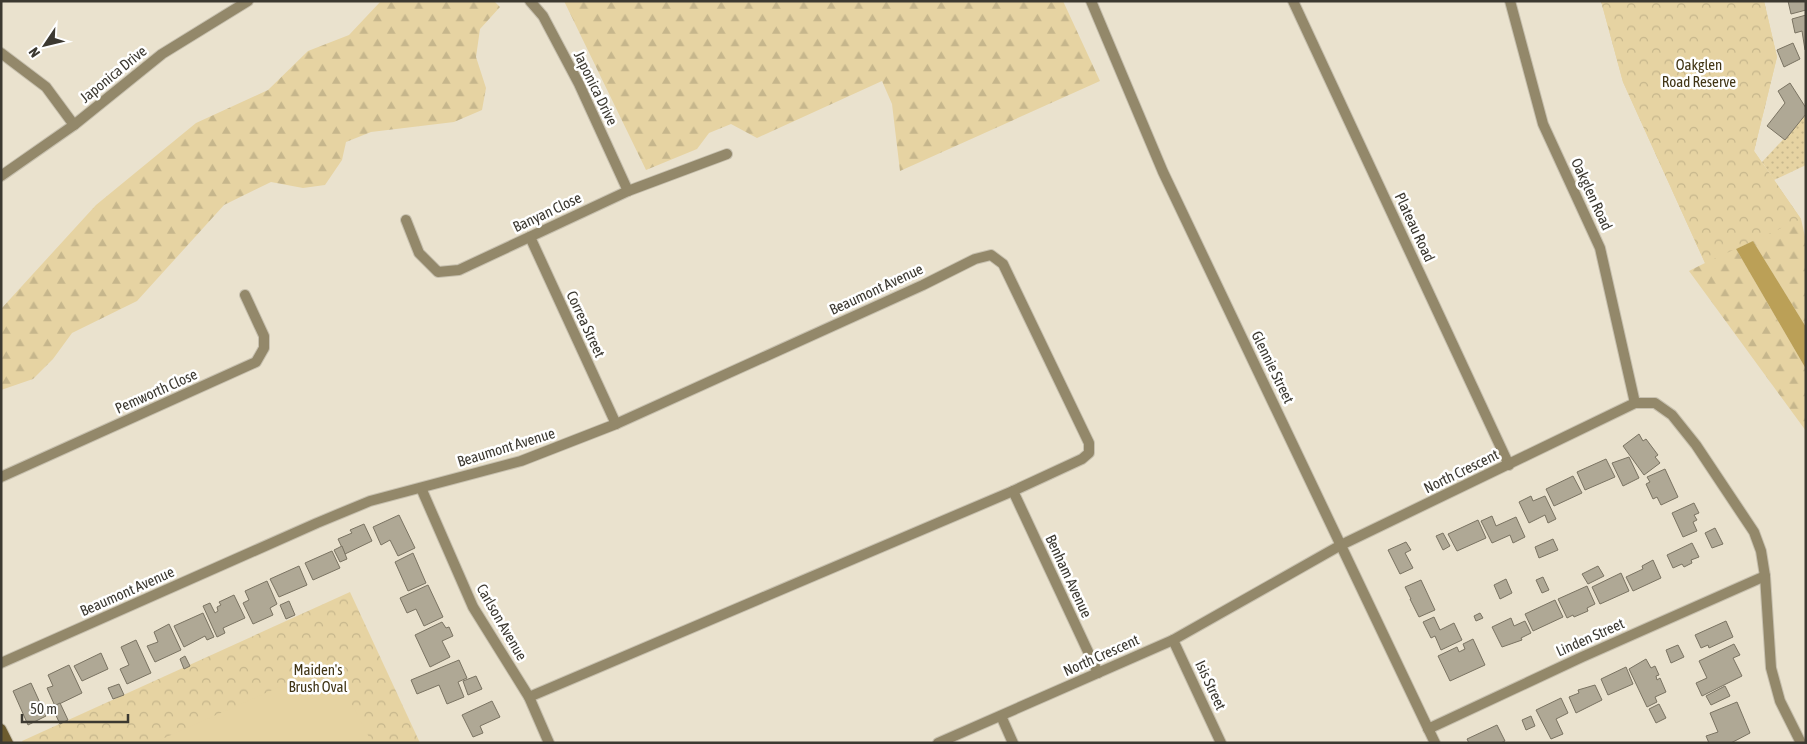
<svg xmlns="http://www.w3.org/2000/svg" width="1807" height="744" viewBox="0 0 1807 744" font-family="'Asap Condensed',sans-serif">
  <defs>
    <pattern id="grass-dots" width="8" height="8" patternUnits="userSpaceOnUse" patternTransform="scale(1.25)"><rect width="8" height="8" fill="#e6d3a2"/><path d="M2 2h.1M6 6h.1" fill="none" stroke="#c6b68c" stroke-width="1.8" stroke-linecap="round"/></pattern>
    <pattern id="forest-firs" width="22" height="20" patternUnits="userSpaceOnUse" patternTransform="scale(1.25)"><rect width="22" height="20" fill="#e6d3a2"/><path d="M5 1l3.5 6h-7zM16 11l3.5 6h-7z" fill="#c6b68c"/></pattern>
    <pattern id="park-crowns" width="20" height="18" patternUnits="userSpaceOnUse" patternTransform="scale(1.25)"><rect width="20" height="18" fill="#e6d3a2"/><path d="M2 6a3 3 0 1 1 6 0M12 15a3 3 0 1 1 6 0" fill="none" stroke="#c6b68c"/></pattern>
  </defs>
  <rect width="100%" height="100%" fill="#eae2ce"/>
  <polygon fill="url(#grass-dots)" points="1806,115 1806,165 1774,180 1762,162"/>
  <g fill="url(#forest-firs)">
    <polygon points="381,1 494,1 500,7 480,29 476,57 486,88 482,110 454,122 371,132 346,142 342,160 325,185 303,188 271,182 224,205 137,301 72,333 53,359 33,379 1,390 1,309 96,205 196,123 268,90 308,51 349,35"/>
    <polygon points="564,1 1063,1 1100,81 900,171 892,104 882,81 757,138 731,124 709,133 697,149 646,170"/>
    <polygon points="1601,1 1764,1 1777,57 1754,151 1801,219 1806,241 1806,327 1753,241 1736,249 1806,369 1806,431 1689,271 1705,263 1623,82"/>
  </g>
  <g fill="url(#park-crowns)">
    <polygon points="1601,1 1764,1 1777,57 1754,151 1801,219 1705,263 1623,82"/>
    <polygon points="350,592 420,743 23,743 22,741"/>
  </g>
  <polygon fill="#e6d3a2" points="331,664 372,743 153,743"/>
  <polygon fill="#bba057" points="1753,241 1806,327 1806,369 1736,249"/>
  <g fill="#afa895" stroke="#7a7362">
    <polygon points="1788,1 1806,1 1806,10 1791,14"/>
    <polygon points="1806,15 1806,50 1805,50 1802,31 1795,33 1792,19"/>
    <polygon points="1793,43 1800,59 1784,67 1777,50"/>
    <polygon points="1790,83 1806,108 1806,114 1785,140 1767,126 1785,103 1778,91"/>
    <polygon points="1639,434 1643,441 1646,439 1658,455 1655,457 1660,463 1644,475 1623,446"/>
    <polygon points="1629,457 1639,478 1623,486 1612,463"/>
    <polygon points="1606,459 1615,477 1585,490 1577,472"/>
    <polygon points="1665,469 1678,497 1661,505 1657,497 1653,499 1646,484 1650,482 1647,477"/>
    <polygon points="1573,476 1582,493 1554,506 1546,489"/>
    <polygon points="1531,496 1533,501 1545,496 1556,519 1548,523 1545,515 1529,523 1519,502"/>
    <polygon points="1694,503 1699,513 1694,515 1697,520 1693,522 1697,531 1683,537 1672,513"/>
    <polygon points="399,515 415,548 398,556 390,540 381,545 373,527"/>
    <polygon points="1492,516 1496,526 1516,517 1525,537 1513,543 1510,535 1492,543 1481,521"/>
    <polygon points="1478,520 1486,538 1457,551 1448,534"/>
    <polygon points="364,524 372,541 345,554 338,539 352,533 350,530"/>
    <polygon points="1715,528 1723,544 1712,548 1705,533"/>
    <polygon points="1443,533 1450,546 1443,550 1436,536"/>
    <polygon points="1553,539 1558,550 1539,558 1535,547"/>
    <polygon points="1406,542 1411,550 1405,553 1413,568 1400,574 1388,550"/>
    <polygon points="1692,543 1699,557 1691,560 1692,563 1684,567 1682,564 1673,568 1667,555"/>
    <polygon points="342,546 347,559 340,562 334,550"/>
    <polygon points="332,551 340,568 313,580 305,563"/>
    <polygon points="413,553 426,583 408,591 395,562"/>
    <polygon points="1653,560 1661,578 1633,591 1626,577 1643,569 1642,566"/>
    <polygon points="299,566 307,585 279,597 270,579"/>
    <polygon points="1598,566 1604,576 1588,584 1582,574"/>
    <polygon points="1621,573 1629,591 1600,604 1592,587"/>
    <polygon points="1543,577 1549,590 1542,593 1536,580"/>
    <polygon points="1506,579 1512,593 1500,599 1494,585"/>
    <polygon points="1421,580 1435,610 1419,617 1410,599 1411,599 1405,587"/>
    <polygon points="267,581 277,604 270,608 273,615 253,624 243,603 249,600 245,591"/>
    <polygon points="428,585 443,617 424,626 416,609 407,613 400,598"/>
    <polygon points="1587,586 1595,604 1587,608 1588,611 1574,617 1573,615 1567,618 1558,599"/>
    <polygon points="234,595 245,618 223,628 225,633 217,637 203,606 210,603 215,613 218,611 217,607 221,605 219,602"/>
    <polygon points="1555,600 1563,617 1533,631 1525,614"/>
    <polygon points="289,601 295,615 286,619 280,605"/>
    <polygon points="203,613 214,637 207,640 205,636 184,647 174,626"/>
    <polygon points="1480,613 1483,618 1476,621 1474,616"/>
    <polygon points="1434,617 1440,630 1454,623 1462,640 1441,650 1435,636 1431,638 1423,622"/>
    <polygon points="1511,618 1514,626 1525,621 1531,633 1521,638 1522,640 1502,647 1492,627"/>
    <polygon points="1726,621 1733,637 1709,648 1708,645 1701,648 1695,635"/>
    <polygon points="442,622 446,628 449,627 453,636 442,641 450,657 430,667 415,635"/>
    <polygon points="169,624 181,650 155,662 147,646 158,642 154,632"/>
    <polygon points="1473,639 1485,665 1450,681 1438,656 1457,647 1459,652 1465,649 1463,644"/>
    <polygon points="136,640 151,673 127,684 120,669 129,665 121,647"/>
    <polygon points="1734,644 1740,655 1733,658 1742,676 1702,696 1696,683 1707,678 1699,661"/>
    <polygon points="1678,645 1684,657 1671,663 1666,650"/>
    <polygon points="101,653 108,669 82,681 74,666"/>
    <polygon points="185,656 190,666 184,669 180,659"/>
    <polygon points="1646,659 1651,668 1655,666 1659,675 1656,676 1657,680 1660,678 1666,692 1655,697 1657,702 1647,707 1629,669"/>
    <polygon points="459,660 467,678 458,682 464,697 447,704 439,685 417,694 411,680"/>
    <polygon points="69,665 82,693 55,706 47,688 53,686 48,675"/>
    <polygon points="1626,667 1633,684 1608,695 1601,679"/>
    <polygon points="476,676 482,689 468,695 463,681"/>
    <polygon points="31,683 46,716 28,725 13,691"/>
    <polygon points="119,684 124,695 113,699 108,688"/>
    <polygon points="1595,685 1602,700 1576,713 1569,697 1579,693 1578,690"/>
    <polygon points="1725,686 1730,696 1711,705 1706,696"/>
    <polygon points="1561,698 1568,713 1556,719 1563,734 1551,739 1536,710"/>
    <polygon points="492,701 500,717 480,726 483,733 473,737 462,715"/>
    <polygon points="1737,702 1750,733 1731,743 1709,743 1706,736 1718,732 1710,713"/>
    <polygon points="60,703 68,720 60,724 52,707"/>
    <polygon points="1659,704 1666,718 1656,723 1649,709"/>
    <polygon points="1531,716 1535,726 1526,730 1522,720"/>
    <polygon points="1497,725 1505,741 1501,743 1469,743 1467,739"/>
  </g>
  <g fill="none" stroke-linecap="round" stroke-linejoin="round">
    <defs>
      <g id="street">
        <polyline points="530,1 543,16 579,84 628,191"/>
        <polyline points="1091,1 1163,172 1435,743"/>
        <polyline points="1293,1 1509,465"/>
        <polyline points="1510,1 1543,124 1600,248 1635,403"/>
        <polyline points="1,53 46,87 74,125"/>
        <polyline points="1,176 74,125 162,54 248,1"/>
        <polyline points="406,220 419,253 438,272 459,270 628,191 727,154"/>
        <polyline points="530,237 616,424"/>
        <polyline points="1,477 256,362 264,348 264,336 245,295"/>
        <polyline points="421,488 473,607 529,697 549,743"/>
        <polyline points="1013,491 1098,673"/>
        <polyline points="1173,640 1221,743"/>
        <polyline points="1,663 317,523 370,501 521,461 616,424 923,285 975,259 991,255 1003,264 1089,443 1089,453 1082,459 1013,491 529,697"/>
        <polyline points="1001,716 1013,743"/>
        <polyline points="1428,729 1582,657 1765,576"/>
        <polyline points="938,743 1173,640 1341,545 1635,403 1655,403 1672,415 1696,445 1754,532 1761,551 1765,576 1771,668 1780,701 1801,743"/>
      </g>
      <polyline id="secondary" points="1,729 8,743"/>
    </defs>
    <use href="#street" stroke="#c7c0af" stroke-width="12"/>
    <use href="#secondary" stroke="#c7c0af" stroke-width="12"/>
    <use href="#street" stroke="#93886a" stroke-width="10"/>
    <use href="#secondary" stroke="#6d5c2f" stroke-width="10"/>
  </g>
  <g text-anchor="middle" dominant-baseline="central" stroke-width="5" stroke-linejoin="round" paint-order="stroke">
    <g font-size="15" fill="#413515" stroke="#fff">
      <text x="1699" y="64">Oakglen<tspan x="1699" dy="17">Road Reserve</tspan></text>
      <text x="318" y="669">Maiden's<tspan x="318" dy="17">Brush Oval</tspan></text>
    </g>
    <g font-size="15" fill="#3c3931" stroke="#fff">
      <text transform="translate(113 74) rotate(-39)">Japonica Drive</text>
      <text transform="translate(596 88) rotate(64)">Japonica Drive</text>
      <text transform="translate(1592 194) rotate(65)">Oakglen Road</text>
      <text transform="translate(547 212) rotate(-25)">Banyan Close</text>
      <text transform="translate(1415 227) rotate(65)">Plateau Road</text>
      <text transform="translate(876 289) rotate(-25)">Beaumont Avenue</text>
      <text transform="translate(586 324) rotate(65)">Correa Street</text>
      <text transform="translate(1273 367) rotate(64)">Glennie Street</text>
      <text transform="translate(156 391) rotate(-24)">Pemworth Close</text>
      <text transform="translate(506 447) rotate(-17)">Beaumont Avenue</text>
      <text transform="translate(1461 471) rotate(-26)">North Crescent</text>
      <text transform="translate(1069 576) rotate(65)">Benham Avenue</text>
      <text transform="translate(127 591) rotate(-24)">Beaumont Avenue</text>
      <text transform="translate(502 622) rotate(60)">Carlson Avenue</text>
      <text transform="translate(1590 637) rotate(-24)">Linden Street</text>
      <text transform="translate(1101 655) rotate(-24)">North Crescent</text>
      <text transform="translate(1211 685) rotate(65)">Isis Street</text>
    </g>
  </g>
  <rect width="1807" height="744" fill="none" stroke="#3c3931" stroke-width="5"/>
  <g transform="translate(45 45) rotate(235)" stroke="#ffffff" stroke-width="4" paint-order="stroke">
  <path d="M0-4L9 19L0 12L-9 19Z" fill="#3c3931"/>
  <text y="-8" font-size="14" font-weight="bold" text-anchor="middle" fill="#3c3931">N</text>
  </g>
  <path d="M22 714v8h106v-8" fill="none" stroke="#3c3931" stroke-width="2.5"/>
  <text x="30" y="714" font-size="15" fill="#3c3931" stroke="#ffffff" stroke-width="4" paint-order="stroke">50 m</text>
</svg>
